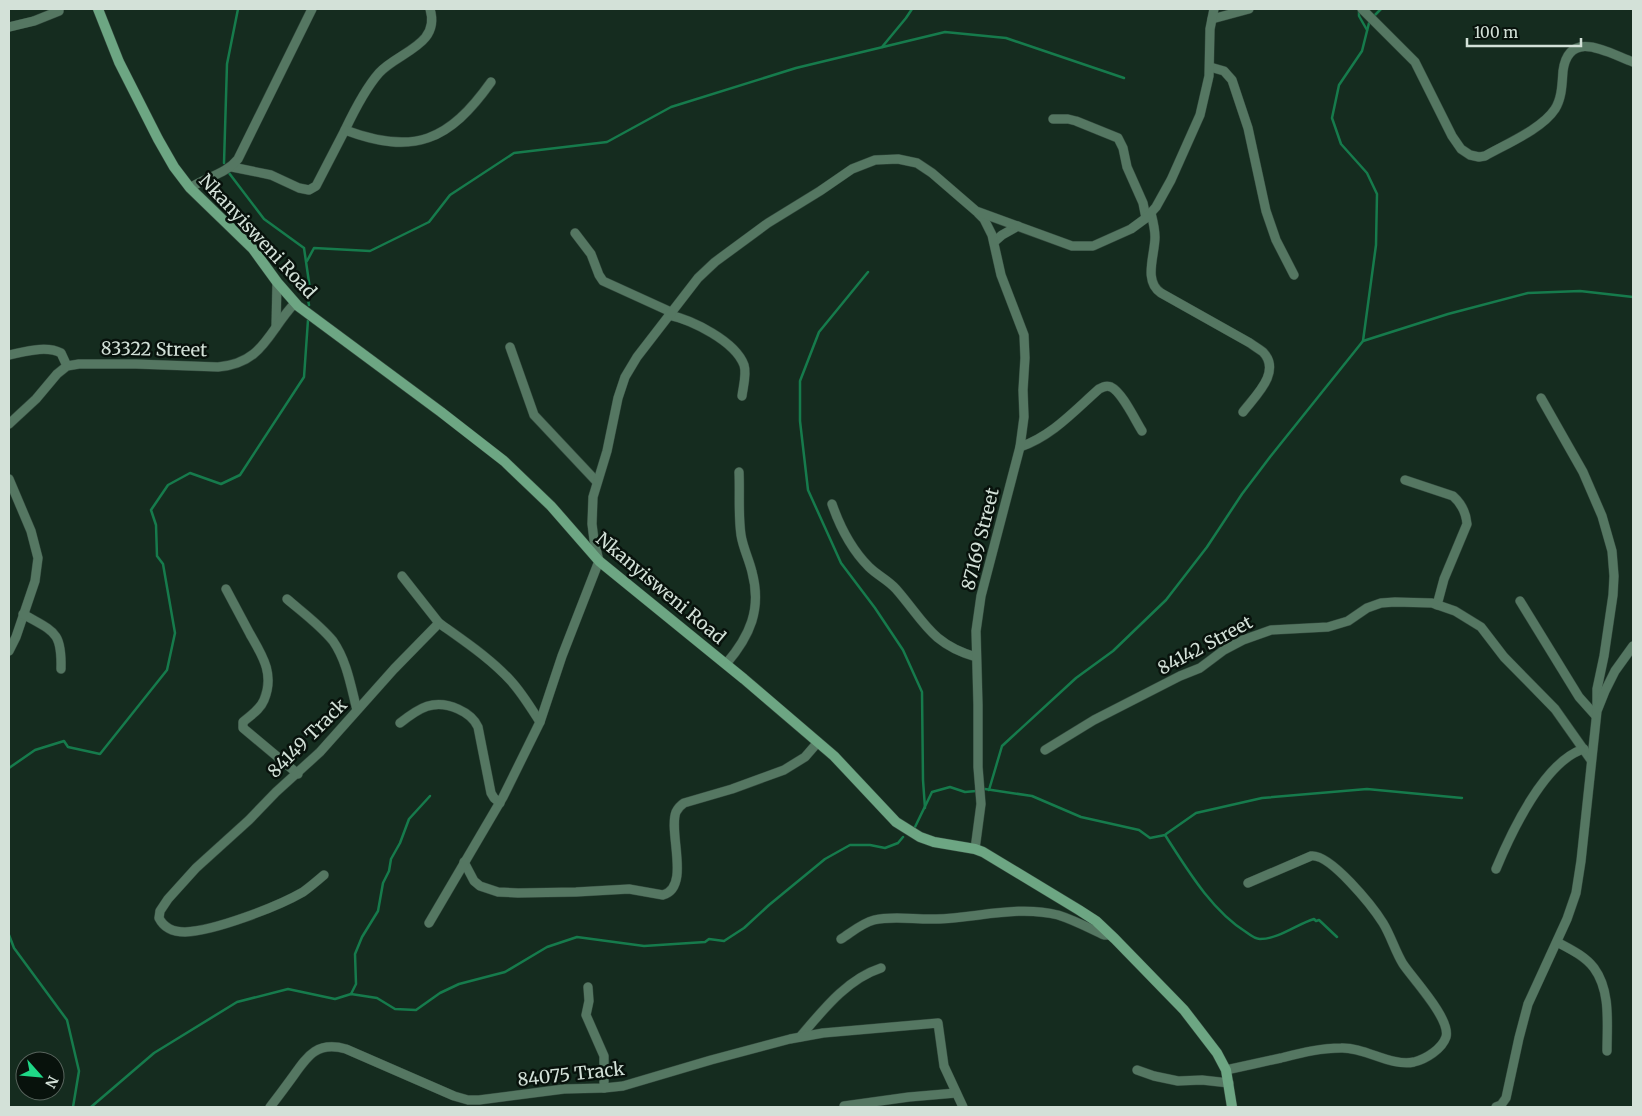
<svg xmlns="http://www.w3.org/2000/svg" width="1642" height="1116" viewBox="0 0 1642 1116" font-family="Merriweather,serif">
  <rect width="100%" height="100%" fill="#152c1f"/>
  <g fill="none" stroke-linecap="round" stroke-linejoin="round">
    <g stroke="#167b4c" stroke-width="2.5">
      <polyline points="1359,10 1359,16 1367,30"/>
      <polyline points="1374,16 1381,9"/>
      <polyline points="882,47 906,18 912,9"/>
      <polyline points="224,163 227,64 238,9"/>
      <polyline points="229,173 264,219 304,248 310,289 307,295 309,305"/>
      <polyline points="307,261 314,248 370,251 429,222 450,195 514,153 607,142 671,107 796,68 945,32 1006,38 1124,78"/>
      <polyline points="868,272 819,332 800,381 800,421 808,490 841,563 875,608 903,650 922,692 923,780 925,808"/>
      <polyline points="1363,341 1448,314 1528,293 1580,291 1633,297"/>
      <polyline points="9,768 35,750 64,741 68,747 100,754 167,670 175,633 163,564 157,556 156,525 151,510 168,485 190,473 221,484 240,475 304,377 308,320"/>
      <path d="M 985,789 L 1032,796 L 1081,817 L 1139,830 L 1150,838 L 1165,835 C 1187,869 1211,910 1246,932 C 1250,935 1255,939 1260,939 C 1279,939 1297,924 1314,919 L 1316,921 L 1319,920 L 1337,937"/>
      <polyline points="989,790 1002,746 1076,678 1113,651 1166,600 1207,547 1242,494 1270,457 1363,341 1376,245 1377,194 1367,173 1341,144 1332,118 1339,85 1362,51 1369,23"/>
      <polyline points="915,827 932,792 950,787 965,792 976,791"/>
      <polyline points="1166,834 1196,813 1262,798 1367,789 1462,798"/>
      <polyline points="9,935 14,948 67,1020 79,1071 73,1107"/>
      <polyline points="351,994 356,984 355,954 362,937 378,911 383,883 389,871 391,859 400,843 409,819 430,796"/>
      <polyline points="91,1107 154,1053 237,1002 288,989 335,999 351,994 377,998 395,1009 416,1010 440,993 459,984 505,972 547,947 577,937 644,946 705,942 709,939 724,941 744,928 769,905 825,859 850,845 870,845 885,848 898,843 903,837"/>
    </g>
    <defs>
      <g id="street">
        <path d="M 1362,9 L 1415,62 L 1452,136 L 1461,149 L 1470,155 L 1479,157 L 1485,156 C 1506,144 1542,129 1555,109 C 1562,98 1562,84 1563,71 C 1569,28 1608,53 1633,62"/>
        <polyline points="1212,19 1249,9"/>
        <polyline points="9,27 34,21 59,11 59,9"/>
        <polyline points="1210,67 1224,71 1232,80 1248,128 1266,211 1276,240 1294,275"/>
        <polyline points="1053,119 1068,119 1076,121 1118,138 1123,148 1127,167 1143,203 1146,218"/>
        <path d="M 345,130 C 354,111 365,89 379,73 C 398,52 441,45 430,9"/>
        <path d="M 232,167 L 271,175 L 299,188 L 309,190 L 316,186 L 345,130 C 414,156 449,141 491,82"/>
        <path d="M 190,188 C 206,177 226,174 238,159 L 312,9"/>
        <path d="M 1151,213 C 1153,221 1155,229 1155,237 C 1155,255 1143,281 1161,293 L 1250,343 C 1254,346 1259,349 1263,352 C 1282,372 1255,396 1243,412"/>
        <polyline points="575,233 591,254 599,275 603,281 671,312"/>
        <polyline points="994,242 1002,235 1018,226"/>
        <path d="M 669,315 C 692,320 735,341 744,365 C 747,374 743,387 742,396"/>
        <polyline points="276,327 277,282"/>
        <polyline points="510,347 534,415 597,482"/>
        <path d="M 9,355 C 24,352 46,345 61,353 L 67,366"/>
        <polyline points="1541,398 1583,472 1602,516 1612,551 1614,576 1613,595 1604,656 1597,689 1597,708"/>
        <path d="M 9,424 L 36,399 L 57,374 L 67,366 L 79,364 L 136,364 L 218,367 C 264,363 268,331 295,303"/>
        <path d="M 1020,447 C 1052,436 1074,411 1099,389 C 1103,387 1106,385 1111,387 C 1122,392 1135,420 1142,431"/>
        <polyline points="9,479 31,531 38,558 35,581 16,637 9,651"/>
        <path d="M 1405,480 L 1453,496 C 1462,504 1466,512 1467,524 L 1444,579 L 1437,605"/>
        <path d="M 832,504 C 840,527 852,550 869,567 C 877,575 888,580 896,589 C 924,621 931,644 976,657"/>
        <path d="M 226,589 C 234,604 242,619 250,634 C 262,655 275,674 264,700 C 260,710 251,715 243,722 L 243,728 L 298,774"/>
        <path d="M 287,599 C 302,612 320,625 333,641 C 347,661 351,687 357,710"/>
        <polyline points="1520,601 1579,697 1596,716"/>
        <path d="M 23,614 C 54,632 62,631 61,669"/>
        <path d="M 439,623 C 464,641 490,658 511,681 C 522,693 531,708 540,722"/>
        <path d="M 726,664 C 750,636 762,609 752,572 C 749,559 743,548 741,535 C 738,514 740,493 739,472"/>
        <path d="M 400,723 C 419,708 434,698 458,709 C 467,713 474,718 478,727 L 491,793 L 494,798 L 500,803"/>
        <polyline points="1045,750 1094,720 1180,676 1200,668 1224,650 1243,640 1271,630 1328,627 1348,621 1367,608 1381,603 1395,602 1432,603 1455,611 1481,627 1504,657 1555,709 1591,760"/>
        <polyline points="975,849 981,804 978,767 978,705 976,631 981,596 1020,447 1024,417 1023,390 1025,358 1024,335 1001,275 992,235 984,219 978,213"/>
        <path d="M 464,862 L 474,881 L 480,886 L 498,892 L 518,893 L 576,892 L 629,889 L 663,895 C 691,887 668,832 676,812 C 678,808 681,805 684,803 L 732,789 L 784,770 L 805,757 L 818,742"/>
        <path d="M 1496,869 C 1511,833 1545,760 1584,749"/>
        <path d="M 324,875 C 317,881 310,887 303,892 C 277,907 214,931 185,932 C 174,932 164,928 159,918 L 160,911 L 168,899 L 196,868 L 249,820 L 276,792 L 320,752 L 394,669 L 439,623 L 402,576"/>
        <polyline points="429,923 503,797 540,722 562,656 599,561 594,540 592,524 593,497 607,451 618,398 625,377 637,357 698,278 715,262 768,223 820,191 852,169 875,160 898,159 917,163 932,173 976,211 1072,246 1093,246 1131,229 1146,218 1156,207 1171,180 1200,115 1209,76 1210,29 1214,9"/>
        <path d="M 841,939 C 852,932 862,923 874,920 C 894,915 916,920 936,919 C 976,918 1018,905 1058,915 C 1074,920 1089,928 1104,935 L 1111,935"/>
        <path d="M 1557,942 C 1570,949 1585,956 1594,968 C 1611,991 1607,1024 1607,1051"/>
        <polyline points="588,987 589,1001 586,1015 604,1056 604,1088"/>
        <path d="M 800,1037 C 823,1010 847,979 881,968"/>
        <polyline points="1137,1070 1154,1076 1178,1081 1202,1080 1229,1083"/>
        <path d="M 1226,1070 C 1244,1066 1263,1062 1281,1058 C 1301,1053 1320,1048 1341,1048 C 1365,1047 1391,1067 1414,1062 C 1426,1059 1442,1049 1446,1037 C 1451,1019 1413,979 1403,964 C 1395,951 1391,936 1383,923 C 1373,907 1330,853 1311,856 L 1248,883"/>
        <polyline points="844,1106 909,1097 956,1093"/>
        <path d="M 270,1107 C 278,1097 286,1086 294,1075 C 308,1055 318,1041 346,1049 L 454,1096 L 468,1100 L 479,1100 L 564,1089 L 604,1088 L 623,1086 L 711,1060 L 790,1039 L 823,1033 L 938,1023 L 944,1066 L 963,1107"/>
        <polyline points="1496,1107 1501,1105 1506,1098 1519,1038 1528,1004 1567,919 1576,893 1581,861 1597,711 1605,691 1615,671 1633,646"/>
      </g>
      <polyline id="secondary" points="98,9 119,62 158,139 174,167 190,188 253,249 277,282 298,306 441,412 504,461 551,506 599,561 744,679 834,756 896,822 920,837 934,842 975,849 983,852 1079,910 1096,921 1115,939 1184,1010 1217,1053 1226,1070 1232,1107"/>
    </defs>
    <use href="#street" stroke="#33493d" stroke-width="10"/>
    <use href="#secondary" stroke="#33493d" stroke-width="11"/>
    <use href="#street" stroke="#557762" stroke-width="9"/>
    <use href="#secondary" stroke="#6da683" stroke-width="10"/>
  </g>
  <g text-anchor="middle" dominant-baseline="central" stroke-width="5" stroke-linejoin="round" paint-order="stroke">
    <g font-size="18" fill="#d3e1d8" stroke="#08120c">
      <text transform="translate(258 236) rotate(47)">Nkanyisweni Road</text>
      <text transform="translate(154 349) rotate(1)">83322 Street</text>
      <text transform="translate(980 539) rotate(-76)">87169 Street</text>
      <text transform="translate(661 588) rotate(40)">Nkanyisweni Road</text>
      <text transform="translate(1205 645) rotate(-28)">84142 Street</text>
      <text transform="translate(307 738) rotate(-45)">84149 Track</text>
      <text transform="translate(571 1074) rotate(-6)">84075 Track</text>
    </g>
  </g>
  <rect width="1642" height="1116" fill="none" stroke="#d3e1d8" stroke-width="20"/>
  <g transform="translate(40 1076) rotate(117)"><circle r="24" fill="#08120c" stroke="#59655e"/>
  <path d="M0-4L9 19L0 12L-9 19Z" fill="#1fd887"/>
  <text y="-8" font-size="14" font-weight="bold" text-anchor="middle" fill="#d3e1d8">N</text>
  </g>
  <path d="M1467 38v8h114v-8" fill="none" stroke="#d3e1d8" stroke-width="2.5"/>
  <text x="1474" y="38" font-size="15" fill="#d3e1d8" stroke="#08120c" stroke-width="4" paint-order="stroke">100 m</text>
</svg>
